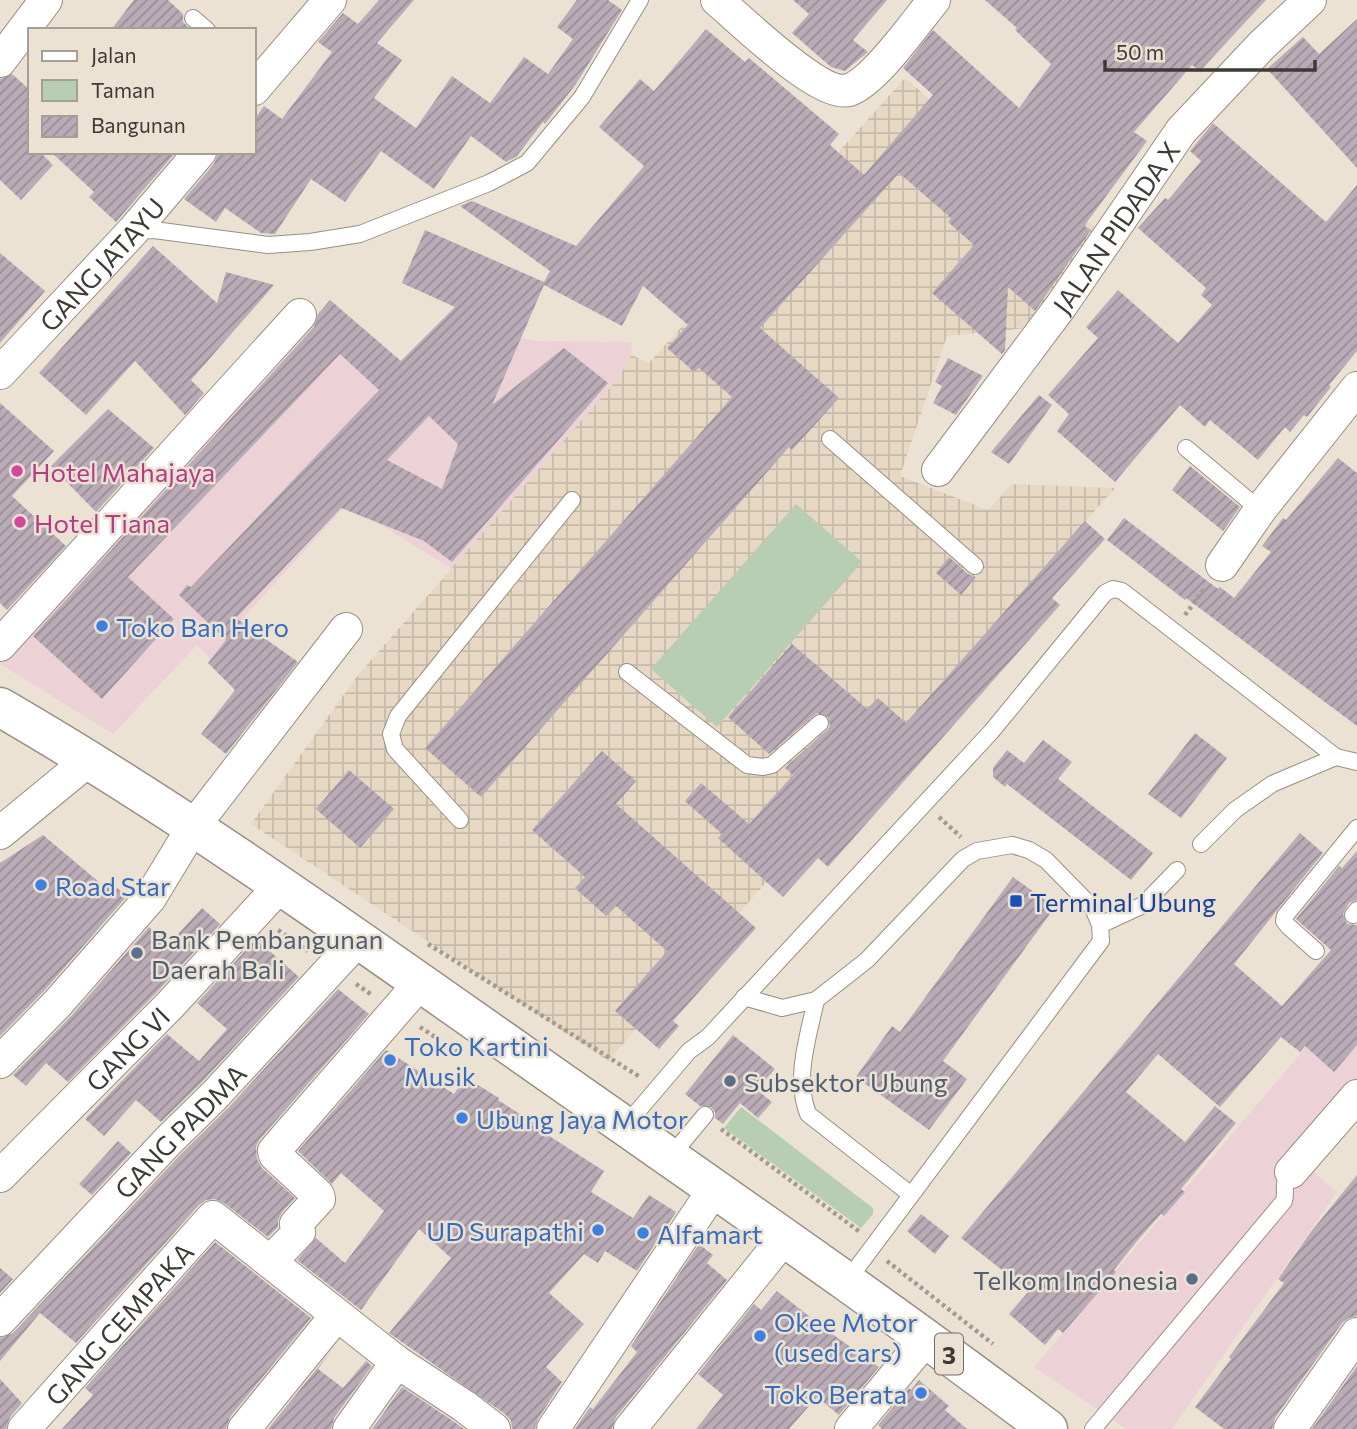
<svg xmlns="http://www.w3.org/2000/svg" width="1357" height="1429" viewBox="0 0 1357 1429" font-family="Commissioner,sans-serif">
  <defs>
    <pattern id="industrial-grid" width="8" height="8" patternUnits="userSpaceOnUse" patternTransform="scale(1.75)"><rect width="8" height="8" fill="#e6d8c3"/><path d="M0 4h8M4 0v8" fill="none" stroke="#c6baa8"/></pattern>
    <pattern id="building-hatch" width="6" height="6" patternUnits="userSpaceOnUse" patternTransform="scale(1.75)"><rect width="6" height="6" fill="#b9acb7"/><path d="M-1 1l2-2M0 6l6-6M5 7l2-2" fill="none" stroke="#988d96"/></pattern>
  </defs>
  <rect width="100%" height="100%" fill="#ece2d4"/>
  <g fill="#ecd2d6">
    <polygon points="330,300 401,361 439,323 536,341 632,342 631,355 618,379 452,569 347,504 240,622 211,660 197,645 113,734 0,664 0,660 100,544"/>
    <polygon points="1357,987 1357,1091 1299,1159 1337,1192 1172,1429 1126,1429 1034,1367"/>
  </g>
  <polygon fill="url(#industrial-grid)" points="905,78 1026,182 1102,231 1037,327 947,336 900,476 988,510 1012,484 1115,488 608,1061 251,824 358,675 618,379 631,355 649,363"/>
  <g fill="#b7ceb2">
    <polygon points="796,504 862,562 717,727 651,669"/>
    <polygon points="741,1107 869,1205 873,1208 873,1214 861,1228 724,1128"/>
  </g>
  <g fill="url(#building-hatch)" fill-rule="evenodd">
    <polygon points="134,0 168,0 183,14 183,22 191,30 111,30"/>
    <polygon points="379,0 414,0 377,43 402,60 374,98 416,128 452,76 490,103 524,57 548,74 573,39 557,27 577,0 608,0 622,10 576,84 545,124 543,122 517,156 506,162 471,136 434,189 381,151 345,202 311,179 275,234 261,233 225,208 216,222 184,199 214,164 218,152 254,152 254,120 264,106 282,119 332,52 318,42 343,13 358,24"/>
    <polygon points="793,0 887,0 853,40 868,52 845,71 831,67 792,33 809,14"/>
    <path d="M 985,0 L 1266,0 L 1200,71 L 1192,65 L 1134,132 L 1147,141 L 1084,226 L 1091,230 L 1035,311 L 1008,287 L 1005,350 L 1002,354 L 932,293 L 974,245 L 948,222 L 951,218 L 899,173 L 760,328 L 839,398 L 792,450 L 789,447 L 481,797 L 425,748 L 732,397 L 699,368 L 694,372 L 667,348 L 688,325 L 643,286 L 622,326 L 544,285 L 492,405 L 564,348 L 608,383 L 452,562 L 424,541 L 341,508 L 236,618 L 298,662 L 226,754 L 201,734 L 235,690 L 208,663 L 226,640 L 179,595 L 187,585 L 191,587 L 379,390 L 340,354 L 128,577 L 174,619 L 102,699 L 33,636 L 314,327 L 318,314 L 330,300 L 401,361 L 455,307 L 402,283 L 425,230 L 544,282 L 550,271 L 460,206 L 472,201 L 576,246 L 644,166 L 599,127 L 640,79 L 654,91 L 706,29 L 745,62 L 749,58 L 839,134 L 830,145 L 864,175 L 933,95 L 903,68 L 933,30 L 1019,108 L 1051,64 L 1015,30 L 1017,28 ZM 429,416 L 458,444 L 442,489 L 387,460 Z"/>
    <polygon points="1357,19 1357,168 1267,69 1303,37 1319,54"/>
    <polygon points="12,74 30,90 30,152 40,152 53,165 21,200 0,180 0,79"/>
    <polygon points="1213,123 1326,222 1357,185 1357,351 1329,385 1331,387 1307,417 1304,415 1290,432 1285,427 1258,460 1210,420 1205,427 1180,405 1115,482 1057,431 1069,414 1048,395 1098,338 1086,327 1118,290 1178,343 1212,305 1201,295 1206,288 1138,228 1165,198 1168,200 1201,161 1190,151"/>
    <polygon points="51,152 176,152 116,222 89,197 94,192"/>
    <polygon points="153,246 217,303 226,272 274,285 191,380 204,393 185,415 135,361 86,415 39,373"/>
    <polygon points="0,253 45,291 0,343"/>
    <polygon points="948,358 983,376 956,415 933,403 942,386 935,382"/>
    <polygon points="1039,395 1052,405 1009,464 991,452"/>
    <polygon points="0,403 54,451 12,496 66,546 7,610 0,603"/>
    <polygon points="108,409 154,448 96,512 51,466"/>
    <polygon points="1338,458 1357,473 1357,726 1186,598 1185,600 1107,540 1124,518 1218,589 1220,587 1234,598 1271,552 1262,546 1283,518 1286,520"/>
    <polygon points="1190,466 1240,507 1223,531 1172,490"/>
    <polygon points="1085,521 1105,539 1052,598 1060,605 828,867 818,858 783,897 718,838 722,834 685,801 701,783 749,824 793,775 785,768 827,730 830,726 828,717 817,713 769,754 728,717 792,644 867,709 878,698 906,723"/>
    <polygon points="949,557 968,574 976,577 961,595 936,573"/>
    <polygon points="1195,733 1227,758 1181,818 1148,794"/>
    <polygon points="1043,740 1072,762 1058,779 1153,853 1131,880 1007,784 1005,787 993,777 993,768 1007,750 1024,763"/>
    <polygon points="602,751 636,781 616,804 756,928 673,1021 679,1026 659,1049 615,1011 667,951 616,906 606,916 575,888 585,877 532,830"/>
    <polygon points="349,770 394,809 360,848 316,809"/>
    <polygon points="1300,833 1323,853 1234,964 1282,1006 1331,950 1296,919 1339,866 1342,868 1357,851 1357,900 1349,903 1343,914 1347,924 1357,925 1357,1045 1334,1072 1305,1046 1300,1052 1281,1037 1220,1107 1158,1054 1126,1092 1185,1142 1215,1106 1236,1123 1181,1189 1185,1192 1164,1216 1161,1214 1137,1241 1114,1270 1116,1272 1063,1333 1058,1329 1045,1345 1009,1314 1029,1291 961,1238"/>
    <polygon points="43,835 106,888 111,883 127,896 44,991 0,1036 0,863"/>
    <polygon points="1013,877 1055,907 943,1061 967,1079 929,1130 856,1077 892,1026 900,1032"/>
    <polygon points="202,908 220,924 158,991 68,1082 46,1063 26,1086 13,1075 71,1016 149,927 169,944"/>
    <polygon points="256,939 299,977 201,1083 161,1122 136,1100 104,1136 85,1119 167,1034 199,1061 227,1029 197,1003"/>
    <polygon points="338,989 369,1014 260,1139 256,1146 257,1159 262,1168 295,1198 282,1212 278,1220 278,1227 268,1237 224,1203 215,1199 206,1200 199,1205 76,1343 40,1313 0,1361 0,1338 13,1333 182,1153 228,1108"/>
    <polygon points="733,1035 775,1069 757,1090 772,1102 758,1118 740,1103 723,1124 715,1118 715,1112 711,1107 700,1106 685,1094"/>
    <polygon points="386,1050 454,1094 465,1077 499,1098 498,1100 534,1123 532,1125 604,1171 591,1192 633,1218 649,1195 676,1212 637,1271 605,1251 598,1263 584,1254 549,1293 584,1324 546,1367 562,1382 538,1419 535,1429 512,1429 511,1421 505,1414 389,1333 451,1258 419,1229 361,1310 297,1260 316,1238 345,1263 384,1211 341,1173 332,1184 298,1151"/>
    <polygon points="118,1141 131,1153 92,1195 79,1184"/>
    <polygon points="1357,1175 1357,1316 1349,1318 1342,1323 1275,1418 1272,1429 1224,1429 1195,1407 1231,1359 1229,1357 1284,1283 1278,1279 1310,1233"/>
    <polygon points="921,1214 949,1236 935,1254 907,1231"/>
    <polygon points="215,1242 311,1318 230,1417 226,1429 62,1429 93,1395 85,1388"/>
    <polygon points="699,1244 713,1255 707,1263 727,1280 616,1417 612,1429 575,1429 590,1407 593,1409 637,1352 631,1346"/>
    <polygon points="0,1268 13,1279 0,1293"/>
    <polygon points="777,1291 828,1331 879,1367 839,1415 817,1397 789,1429 696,1429 723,1395 698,1374 754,1304 761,1310"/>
    <polygon points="332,1350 318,1369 343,1388 366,1361 372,1366 334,1418 331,1429 268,1429"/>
    <polygon points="1357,1366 1357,1429 1312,1429"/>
    <polygon points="0,1379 22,1403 10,1417 6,1429 0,1429"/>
    <polygon points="919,1380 949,1406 945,1410 967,1429 882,1429 878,1425 909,1388 911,1390"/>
    <polygon points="402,1387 453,1421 464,1429 372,1429"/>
  </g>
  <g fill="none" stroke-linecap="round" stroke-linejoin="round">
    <defs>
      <g id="lane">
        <polyline points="193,18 207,30"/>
        <polyline points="135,231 154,230 268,245 310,242 360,234 489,183 527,163 582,97 640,0"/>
        <polyline points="830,439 975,566"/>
        <polyline points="1186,448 1260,510"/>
        <polyline points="627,672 747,765 763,767 772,765 820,723"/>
        <polyline points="460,820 395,749 391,734 398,716 572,500"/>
        <polyline points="1201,844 1235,810 1272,784 1336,757"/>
        <polyline points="1353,915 1357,910"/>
        <polyline points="1100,925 1143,905 1177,870"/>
        <polyline points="1316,951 1288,926 1284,921 1285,916 1357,828"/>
        <polyline points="744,997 782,1008 816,1000 867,960 963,859 977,851 1012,845 1029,850 1046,860 1093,908 1100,925 1101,941 847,1281"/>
        <path d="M 816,1000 C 808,1038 794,1077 808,1114 L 910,1194"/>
        <polyline points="625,1126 689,1051 708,1037 991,732 1105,593 1113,589 1122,591 1336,757 1357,762"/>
        <polyline points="670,1157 705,1115"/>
        <path d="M 1093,1429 L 1284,1201 C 1287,1191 1281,1181 1291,1172"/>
      </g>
      <g id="street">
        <path d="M 717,0 C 741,20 820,98 849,90 C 874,82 916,22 934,0"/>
        <polyline points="0,61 46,0"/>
        <polyline points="254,89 330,0"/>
        <path id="s1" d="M 0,373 L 133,231 L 200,152"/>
        <path id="s2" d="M 938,470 L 1061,306 L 1181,131 L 1262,45 L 1310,0"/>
        <polyline points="1222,565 1260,510 1357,388"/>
        <polyline points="0,645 300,315"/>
        <polyline points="0,833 90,759"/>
        <polyline points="0,1062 57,1004 150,898 193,827 346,629"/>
        <polyline points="1291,1172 1357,1096"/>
        <path id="s3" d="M 0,1176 L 171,1004 L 280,886"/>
        <polyline points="270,1262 299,1232 296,1224 319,1199 318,1195 275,1155 274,1151 420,983"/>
        <path id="s4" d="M 0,1320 L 169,1140 L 214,1096 L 358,940"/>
        <path id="s5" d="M 24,1429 L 213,1217 L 397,1362 L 464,1406 L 494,1429"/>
        <polyline points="244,1429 336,1316"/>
        <polyline points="349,1429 397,1362"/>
        <polyline points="553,1429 715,1188"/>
        <polyline points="630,1429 785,1237"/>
        <polyline points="851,1429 927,1338"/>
        <polyline points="1290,1429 1357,1334"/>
      </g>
      <path id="highway" d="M 0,707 C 181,812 351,934 522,1054 C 698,1178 876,1299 1048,1429"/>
    </defs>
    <use href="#lane" stroke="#988f82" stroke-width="18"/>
    <use href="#street" stroke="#988f82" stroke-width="34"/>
    <use href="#highway" stroke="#988f82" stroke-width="41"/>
    <g stroke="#a29b90" stroke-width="4.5" stroke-dasharray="3.5 3.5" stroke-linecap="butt">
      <polyline points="1185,615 1205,588"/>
      <polyline points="939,817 961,837"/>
      <polyline points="278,930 308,951"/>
      <polyline points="428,944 640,1077"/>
      <polyline points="356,984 372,995"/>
      <polyline points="420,1027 459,1053"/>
      <polyline points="721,1129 860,1232"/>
      <polyline points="887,1261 993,1344"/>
    </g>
    <use href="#lane" stroke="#fff" stroke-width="16"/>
    <use href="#street" stroke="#fff" stroke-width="32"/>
    <use href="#highway" stroke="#fff" stroke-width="38"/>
  </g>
  <g fill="#d1479c" stroke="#ece2d4" stroke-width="2.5">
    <circle cx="17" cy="471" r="7"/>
    <circle cx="20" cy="522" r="7"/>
  </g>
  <g fill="#3f7fe0" stroke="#ece2d4" stroke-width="2.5">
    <circle cx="102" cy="626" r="7"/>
    <circle cx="41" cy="885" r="7"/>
    <circle cx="390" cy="1060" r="7"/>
    <circle cx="462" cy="1118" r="7"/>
    <circle cx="598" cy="1230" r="7"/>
    <circle cx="643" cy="1233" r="7"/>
    <circle cx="760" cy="1336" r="7"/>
    <circle cx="921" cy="1393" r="7"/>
  </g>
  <rect fill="#1a4fb4" stroke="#ece2d4" stroke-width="2.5" x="1009" y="894" width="14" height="14" rx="3.5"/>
  <g fill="#5c6f8a" stroke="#ece2d4" stroke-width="2.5">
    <circle cx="137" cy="953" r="7"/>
    <circle cx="730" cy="1081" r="7"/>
    <circle cx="1192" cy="1279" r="7"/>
  </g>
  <g text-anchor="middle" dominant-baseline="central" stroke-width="5" stroke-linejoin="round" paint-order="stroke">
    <rect fill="#ece2d4" stroke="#726c65" stroke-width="2" x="935" y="1333.5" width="28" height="41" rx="5"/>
    <g font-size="24" font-weight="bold" fill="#3e3a35">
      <text x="949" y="1354">3</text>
    </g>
    <g font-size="26" fill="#3e3a35" stroke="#ece2d4">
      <text stroke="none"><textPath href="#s2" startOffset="301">JALAN PIDADA X</textPath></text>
      <text stroke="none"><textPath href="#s1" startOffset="149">GANG JATAYU</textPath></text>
      <text stroke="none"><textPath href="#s3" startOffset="180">GANG VI</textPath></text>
      <text stroke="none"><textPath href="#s4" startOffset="261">GANG PADMA</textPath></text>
      <text stroke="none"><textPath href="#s5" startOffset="142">GANG CEMPAKA</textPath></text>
    </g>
    <g font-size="26" fill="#b23c85" stroke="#ece2d4" text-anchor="start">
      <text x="31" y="471">Hotel Mahajaya</text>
      <text x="34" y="522">Hotel Tiana</text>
    </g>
    <g font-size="26" fill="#366cbe" stroke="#ece2d4" text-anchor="start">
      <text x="116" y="626">Toko Ban Hero</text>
      <text x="55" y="885">Road Star</text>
      <text x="404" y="1045">Toko Kartini<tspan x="404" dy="30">Musik</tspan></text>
      <text x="476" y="1118">Ubung Jaya Motor</text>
      <text x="584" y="1230" text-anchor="end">UD Surapathi</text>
      <text x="657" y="1233">Alfamart</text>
      <text x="774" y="1321">Okee Motor<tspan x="774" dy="30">(used cars)</tspan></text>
      <text x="907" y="1393" text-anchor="end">Toko Berata</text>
    </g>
    <g font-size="26" fill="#164399" stroke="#ece2d4" text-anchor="start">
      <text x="1030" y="901">Terminal Ubung</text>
    </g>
    <g font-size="26" fill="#4e5e75" stroke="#ece2d4" text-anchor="start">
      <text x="151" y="938">Bank Pembangunan<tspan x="151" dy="30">Daerah Bali</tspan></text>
      <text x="744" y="1081">Subsektor Ubung</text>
      <text x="1178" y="1279" text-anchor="end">Telkom Indonesia</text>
    </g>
  </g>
  <rect x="28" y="28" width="228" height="126" fill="#ece2d4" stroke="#a69f94" stroke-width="2"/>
  <rect x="42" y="51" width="35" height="10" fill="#ffffff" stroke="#a69f94" stroke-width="2"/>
  <text x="91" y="63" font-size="21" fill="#3e3a35">Jalan</text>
  <rect x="42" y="80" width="35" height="21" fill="#b7ceb2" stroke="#a69f94" stroke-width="2"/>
  <text x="91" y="98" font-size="21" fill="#3e3a35">Taman</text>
  <rect x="42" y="116" width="35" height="21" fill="url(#building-hatch)" stroke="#a69f94" stroke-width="2"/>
  <text x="91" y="133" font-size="21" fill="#3e3a35">Bangunan</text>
  <path d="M1105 60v10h210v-10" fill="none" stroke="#3e3a35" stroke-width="3.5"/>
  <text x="1116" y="60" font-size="21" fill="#3e3a35" stroke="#ece2d4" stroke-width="5" paint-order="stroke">50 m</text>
</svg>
